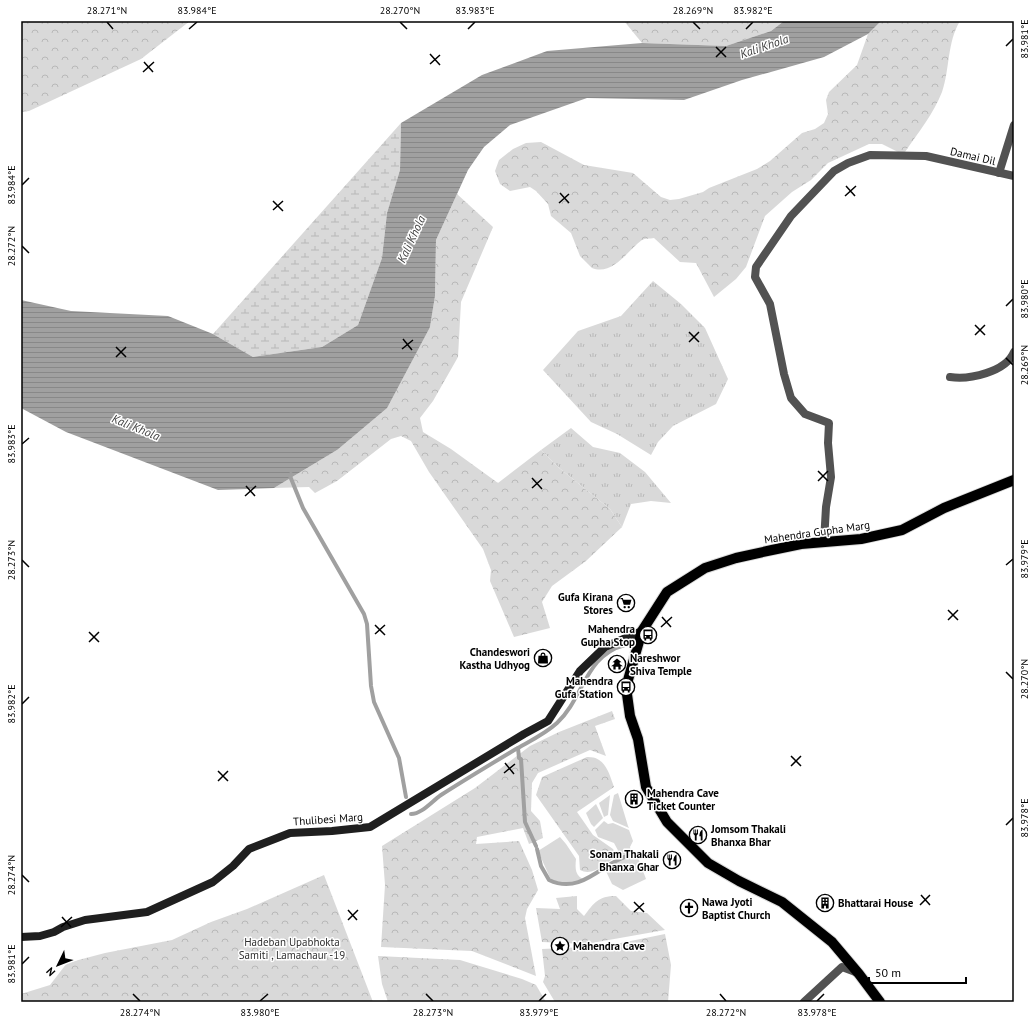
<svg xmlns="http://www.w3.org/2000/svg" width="1035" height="1023" viewBox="0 0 1035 1023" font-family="'PT Sans',sans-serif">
  <defs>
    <pattern id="grass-tufts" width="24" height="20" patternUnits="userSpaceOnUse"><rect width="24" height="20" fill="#d9d9d9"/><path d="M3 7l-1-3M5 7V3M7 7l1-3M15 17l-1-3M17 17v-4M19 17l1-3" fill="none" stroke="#b8b8b8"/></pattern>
    <pattern id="forest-crowns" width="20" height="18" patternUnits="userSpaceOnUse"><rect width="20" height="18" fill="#d9d9d9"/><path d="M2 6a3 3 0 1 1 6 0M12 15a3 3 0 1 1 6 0" fill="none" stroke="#b8b8b8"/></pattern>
    <pattern id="wetland-marsh" width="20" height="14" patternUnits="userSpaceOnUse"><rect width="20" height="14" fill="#d9d9d9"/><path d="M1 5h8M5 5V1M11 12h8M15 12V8" fill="none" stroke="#b8b8b8"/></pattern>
    <pattern id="water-rules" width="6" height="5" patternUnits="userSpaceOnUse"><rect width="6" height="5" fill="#a0a0a0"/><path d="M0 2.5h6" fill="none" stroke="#888"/></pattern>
  </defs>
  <rect width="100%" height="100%" fill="#fff"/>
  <g fill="url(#grass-tufts)">
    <polygon points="653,281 681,304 705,328 728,379 716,404 673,426 658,442 651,455 617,434 591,422 543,370 578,331 621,316"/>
    <polygon points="571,428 593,447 620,453 645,472 671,503 651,501 631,504 622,527 610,509 558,467 541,450"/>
  </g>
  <g fill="url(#forest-crowns)">
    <polygon points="21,21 190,21 141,59 29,111 21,112"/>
    <polygon points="624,21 784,21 771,31 726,46 642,43"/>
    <path d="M 881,21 L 960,21 C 947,42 950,69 942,92 C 934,113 918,133 905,152 L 898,152 L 882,144 L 869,144 L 828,163 L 811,180 L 792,192 L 765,216 L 746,267 L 736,279 L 714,297 L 696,263 L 680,262 L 654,238 C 650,239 645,238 642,240 C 628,250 613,276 592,268 L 580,256 L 571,233 L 551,216 L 548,204 L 536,191 L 530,187 L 510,191 L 500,184 L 495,171 L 499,160 L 513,149 L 526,143 L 541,142 L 584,165 L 633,173 L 661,197 L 670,200 L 679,199 L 703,192 L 709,188 L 757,169 L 770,161 L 802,133 L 815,129 L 824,123 L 828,114 L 826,100 L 829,92 L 857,65 L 868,34 Z"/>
    <polygon points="457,194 493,227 461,302 458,357 433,401 420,418 423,432 451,449 498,483 541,450 558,467 610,509 622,527 586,561 552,586 542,602 550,628 514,637 490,581 491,570 483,549 429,472 411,441 401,436 391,439 337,481 315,493 309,487 274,488 337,450 430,327 435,296 436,240"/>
    <polygon points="612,711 615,719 595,726 606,756 590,750 538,773 532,783 531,811 540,821 543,838 529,844 523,828 477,837 476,844 519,841 532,870 538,890 527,909 525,918 536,976 472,951 381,947 385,885 382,846 475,788 530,746 559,732"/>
    <path d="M 587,757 C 605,756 609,773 614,787 L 577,812 L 593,835 L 613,849 L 617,856 C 606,863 593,877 580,870 L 579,856 L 536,795 L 542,777 Z"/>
    <polygon points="324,875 373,1002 21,1002 21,994 50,985 67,963 105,953 172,940 211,922 247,909"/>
    <path d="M 577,896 L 577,909 L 584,916 C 594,903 598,896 616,896 L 631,911 L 647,913 L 665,930 L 586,944 L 542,942 L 536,908 L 560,909 L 556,898 Z"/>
    <polygon points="665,934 671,965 668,1002 555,1002 543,982 545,976 542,949 606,946"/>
    <polygon points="378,956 460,960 522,979 536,985 546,1002 388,1002 382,984"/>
  </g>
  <polygon fill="url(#wetland-marsh)" points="401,123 400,170 387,213 382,258 358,325 322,347 253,357 213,334"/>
  <g fill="#d9d9d9">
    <polygon points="618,793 628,826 629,828 613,821 610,815 614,795"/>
    <polygon points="610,795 608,815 604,817 599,803"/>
    <polygon points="596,804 603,818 594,827 591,824 586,813"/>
    <polygon points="604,821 608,824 613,823 629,830 633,841 630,847 631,851 621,856 614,843 598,837 595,830"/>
    <path d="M 560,837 L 566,844 L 576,859 C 575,869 575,876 585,880 C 573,884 563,883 551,880 L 538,851 Z"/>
    <polygon points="632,854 638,858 646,879 623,890 612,884 605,869"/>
  </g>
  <polygon fill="url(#water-rules)" points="784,21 881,21 868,34 824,57 742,80 684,100 587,98 510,125 484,147 468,170 436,240 435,296 430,327 387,408 337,450 274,488 218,490 66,432 21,408 21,300 71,311 168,316 213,334 253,357 322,347 358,325 382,258 387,213 400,170 401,123 482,75 547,51 642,43 726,46 771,31"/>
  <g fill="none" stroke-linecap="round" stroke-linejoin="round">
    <g stroke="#a0a0a0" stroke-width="4">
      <polyline points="291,474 290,476 303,508 364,614 367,624 371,686 374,702 399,758 406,797"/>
      <polyline points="518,748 519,758 521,759 525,822 536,846"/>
      <path d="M 411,814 C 422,814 432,801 441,795 C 466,779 491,764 516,749 C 530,741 545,734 557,723 C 584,698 585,655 625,645"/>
      <path d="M 537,849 L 541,866 L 549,880 C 572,891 589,878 607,866 C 615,861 623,858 630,854"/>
    </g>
    <defs>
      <polyline id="primary" points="880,1002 859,974 832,942 782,902 739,881 708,863 667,822 646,787 638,739 630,716 626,687 642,631 667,592 705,568 736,558 772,550 801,544 861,539 902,530 944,508 1014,480"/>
    </defs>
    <use href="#primary" stroke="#dbdbdb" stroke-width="12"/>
    <g stroke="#525252" stroke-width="8">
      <polyline points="999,173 1014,125"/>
      <path d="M 950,377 C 969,380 1006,372 1014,352"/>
      <polyline points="824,542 826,507 831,477 828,443 829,423 805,414 791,398 784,374 770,304 755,277 756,267 791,216 834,171 848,163 870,155 926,156 1014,176"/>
      <polyline points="804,1002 842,967 858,973"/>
    </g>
    <polyline stroke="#1f1f1f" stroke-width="8" points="21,937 40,936 54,932 63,927 85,920 147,912 213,882 233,866 249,849 290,833 332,831 370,827 524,734 548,721 580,671 605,647 642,631"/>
    <use href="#primary" stroke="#000" stroke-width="10"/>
  </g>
  <path fill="none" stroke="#000" stroke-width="1.5" d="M 107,22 L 113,29M 400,22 L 407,29M 693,22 L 700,29M 189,29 L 197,22M 468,29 L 475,22M 746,29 L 753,22M 1006,46 L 1013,39M 716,47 L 726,57M 430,54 L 440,65M 716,57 L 726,47M 144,62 L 153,72M 430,64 L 440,55M 143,72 L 154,62M 22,185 L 29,178M 846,186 L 855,196M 560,193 L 569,203M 845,196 L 856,186M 273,201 L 283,211M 559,203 L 569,194M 273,210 L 283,201M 22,246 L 29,253M 1006,306 L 1013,299M 975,325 L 985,335M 689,332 L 699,342M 975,335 L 985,325M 403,339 L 412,350M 689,342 L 699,332M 116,347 L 126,357M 402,349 L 413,340M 116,357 L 126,347M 1006,358 L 1013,365M 22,444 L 29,438M 818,471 L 828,481M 532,478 L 542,489M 818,481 L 828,471M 246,486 L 255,496M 532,488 L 542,479M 245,496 L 256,486M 22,560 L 29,567M 1006,565 L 1013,559M 948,610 L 958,620M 662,617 L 671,627M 948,620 L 958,610M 375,625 L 385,635M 661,627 L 672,617M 89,632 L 99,642M 375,634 L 385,625M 89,642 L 99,632M 1006,672 L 1013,679M 22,704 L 29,697M 791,756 L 801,766M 505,763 L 514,774M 791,766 L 801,756M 218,771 L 228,781M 504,773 L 515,764M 218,781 L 228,771M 1006,825 L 1013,818M 22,875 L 29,882M 921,895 L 930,905M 634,902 L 644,912M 920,905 L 930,895M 348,910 L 357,920M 634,912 L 644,903M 62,917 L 71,927M 348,920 L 358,910M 61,927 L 72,917M 22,964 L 29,957M 133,994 L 140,1001M 426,994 L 433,1001M 720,994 L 726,1001M 260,1001 L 268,994M 539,1001 L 546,994M 817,1001 L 824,994"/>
  <defs>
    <symbol id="supermarket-ring" viewBox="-11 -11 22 22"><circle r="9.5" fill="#fff" stroke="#000" stroke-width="1.5"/><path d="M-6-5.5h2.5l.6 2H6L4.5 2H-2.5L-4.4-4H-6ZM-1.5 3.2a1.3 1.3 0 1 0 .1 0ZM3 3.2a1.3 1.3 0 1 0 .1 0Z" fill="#000"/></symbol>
    <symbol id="bus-ring" viewBox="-11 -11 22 22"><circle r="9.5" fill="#fff" stroke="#000" stroke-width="1.5"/><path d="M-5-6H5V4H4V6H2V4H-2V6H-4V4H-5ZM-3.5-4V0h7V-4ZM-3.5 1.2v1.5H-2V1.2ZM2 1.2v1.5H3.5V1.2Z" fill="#000"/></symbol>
    <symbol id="shop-ring" viewBox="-11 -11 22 22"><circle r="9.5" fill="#fff" stroke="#000" stroke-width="1.5"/><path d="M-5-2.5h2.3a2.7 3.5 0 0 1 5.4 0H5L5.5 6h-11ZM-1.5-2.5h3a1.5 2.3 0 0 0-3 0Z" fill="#000"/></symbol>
    <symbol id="temple-ring" viewBox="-11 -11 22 22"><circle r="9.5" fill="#fff" stroke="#000" stroke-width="1.5"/><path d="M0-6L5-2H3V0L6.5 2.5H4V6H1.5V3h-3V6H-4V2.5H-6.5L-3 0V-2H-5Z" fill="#000"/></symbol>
    <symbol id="building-ring" viewBox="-11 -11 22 22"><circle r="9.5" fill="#fff" stroke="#000" stroke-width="1.5"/><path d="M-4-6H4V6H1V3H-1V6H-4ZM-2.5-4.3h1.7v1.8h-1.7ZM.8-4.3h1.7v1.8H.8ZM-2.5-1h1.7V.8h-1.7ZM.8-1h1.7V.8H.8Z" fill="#000"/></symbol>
    <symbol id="restaurant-ring" viewBox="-11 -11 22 22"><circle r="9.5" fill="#fff" stroke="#000" stroke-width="1.5"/><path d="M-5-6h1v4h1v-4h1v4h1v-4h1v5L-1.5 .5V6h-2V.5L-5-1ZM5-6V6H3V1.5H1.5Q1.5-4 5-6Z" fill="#000"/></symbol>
    <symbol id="church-ring" viewBox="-11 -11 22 22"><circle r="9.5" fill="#fff" stroke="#000" stroke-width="1.5"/><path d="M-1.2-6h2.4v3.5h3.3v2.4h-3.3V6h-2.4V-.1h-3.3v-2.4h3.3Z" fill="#000"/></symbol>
    <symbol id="sight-ring" viewBox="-11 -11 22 22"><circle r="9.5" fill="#fff" stroke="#000" stroke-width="1.5"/><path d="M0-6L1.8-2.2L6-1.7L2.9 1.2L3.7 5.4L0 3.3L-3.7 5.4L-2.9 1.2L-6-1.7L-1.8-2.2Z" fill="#000"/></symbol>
  </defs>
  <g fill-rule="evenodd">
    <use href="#supermarket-ring" x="616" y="593" width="20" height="20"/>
    <use href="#bus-ring" x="638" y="625" width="20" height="20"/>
    <use href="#shop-ring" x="533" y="648" width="20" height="20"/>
    <use href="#temple-ring" x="607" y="654" width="20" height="20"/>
    <use href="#bus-ring" x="616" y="677" width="20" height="20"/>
    <use href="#building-ring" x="624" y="789" width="20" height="20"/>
    <use href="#restaurant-ring" x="688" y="825" width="20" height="20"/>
    <use href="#restaurant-ring" x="662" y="850" width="20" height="20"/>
    <use href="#building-ring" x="815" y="893" width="20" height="20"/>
    <use href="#church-ring" x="679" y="898" width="20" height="20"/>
    <use href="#sight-ring" x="550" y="936" width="20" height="20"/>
  </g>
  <g text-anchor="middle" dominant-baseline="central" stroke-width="3" stroke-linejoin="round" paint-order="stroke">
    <g font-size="11" fill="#000" stroke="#fff">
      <text transform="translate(973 156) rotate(13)">Damai Dil</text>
      <text transform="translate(817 532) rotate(-8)">Mahendra Gupha Marg</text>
      <text transform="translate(328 819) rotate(-4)">Thulibesi Marg</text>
    </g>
    <g font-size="11" font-weight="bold" fill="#000" stroke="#fff" text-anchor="start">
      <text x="613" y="597" text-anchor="end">Gufa Kirana<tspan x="613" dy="13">Stores</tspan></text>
      <text x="635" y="629" text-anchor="end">Mahendra<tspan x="635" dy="13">Gupha Stop</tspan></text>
      <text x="530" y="652" text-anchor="end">Chandeswori<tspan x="530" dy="13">Kastha Udhyog</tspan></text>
      <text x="630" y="658">Nareshwor<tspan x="630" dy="13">Shiva Temple</tspan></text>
      <text x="613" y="681" text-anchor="end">Mahendra<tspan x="613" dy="13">Gufa Station</tspan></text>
      <text x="647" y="793">Mahendra Cave<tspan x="647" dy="13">Ticket Counter</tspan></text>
      <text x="711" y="829">Jomsom Thakali<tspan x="711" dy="13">Bhanxa Bhar</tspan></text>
      <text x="659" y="854" text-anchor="end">Sonam Thakali<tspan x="659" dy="13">Bhanxa Ghar</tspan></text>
      <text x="702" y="902">Nawa Jyoti<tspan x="702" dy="13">Baptist Church</tspan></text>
      <text x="838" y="903">Bhattarai House</text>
      <text x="573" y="946">Mahendra Cave</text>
    </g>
    <g font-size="11" fill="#303030" stroke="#fff">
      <text x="292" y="942">Hadeban Upabhokta<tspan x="292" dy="13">Samiti , Lamachaur -19</tspan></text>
    </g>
    <g font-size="12" font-style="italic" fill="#414141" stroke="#fff">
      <text transform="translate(764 46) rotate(-19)">Kali Khola</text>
      <text transform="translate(411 239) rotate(-65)">Kali Khola</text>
      <text transform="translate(136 427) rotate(22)">Kali Khola</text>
    </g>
  </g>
  <rect width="1035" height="1023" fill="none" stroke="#ffffff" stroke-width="44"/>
  <g transform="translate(58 965) rotate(227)" stroke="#ffffff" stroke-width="3" paint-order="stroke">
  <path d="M0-3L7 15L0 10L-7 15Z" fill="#000000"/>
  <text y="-6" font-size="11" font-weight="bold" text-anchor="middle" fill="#000000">N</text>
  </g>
  <path d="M869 977v6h97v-6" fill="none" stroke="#000000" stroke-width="2"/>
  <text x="875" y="977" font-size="12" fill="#000000" stroke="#ffffff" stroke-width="3" paint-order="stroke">50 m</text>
  <rect x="22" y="22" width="991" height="979" fill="none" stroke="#000" stroke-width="1.5"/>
  <g font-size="10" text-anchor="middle" fill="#000">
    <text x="107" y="14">28.271°N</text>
    <text x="197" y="14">83.984°E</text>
    <text x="400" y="14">28.270°N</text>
    <text x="475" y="14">83.983°E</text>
    <text x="693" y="14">28.269°N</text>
    <text x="753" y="14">83.982°E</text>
    <text transform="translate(1024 39) rotate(-90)" y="4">83.981°E</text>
    <text transform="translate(11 185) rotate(-90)" y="4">83.984°E</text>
    <text transform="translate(11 246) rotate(-90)" y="4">28.272°N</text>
    <text transform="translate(1024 299) rotate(-90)" y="4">83.980°E</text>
    <text transform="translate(1024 365) rotate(-90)" y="4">28.269°N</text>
    <text transform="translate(11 444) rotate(-90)" y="4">83.983°E</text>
    <text transform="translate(1024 559) rotate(-90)" y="4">83.979°E</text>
    <text transform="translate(11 560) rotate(-90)" y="4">28.273°N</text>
    <text transform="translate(1024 679) rotate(-90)" y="4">28.270°N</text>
    <text transform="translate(11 704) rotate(-90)" y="4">83.982°E</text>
    <text transform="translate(1024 818) rotate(-90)" y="4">83.978°E</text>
    <text transform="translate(11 875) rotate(-90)" y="4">28.274°N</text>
    <text transform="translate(11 964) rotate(-90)" y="4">83.981°E</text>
    <text x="140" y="1016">28.274°N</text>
    <text x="260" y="1016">83.980°E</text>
    <text x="433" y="1016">28.273°N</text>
    <text x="539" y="1016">83.979°E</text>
    <text x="726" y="1016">28.272°N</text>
    <text x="817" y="1016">83.978°E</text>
  </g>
</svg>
